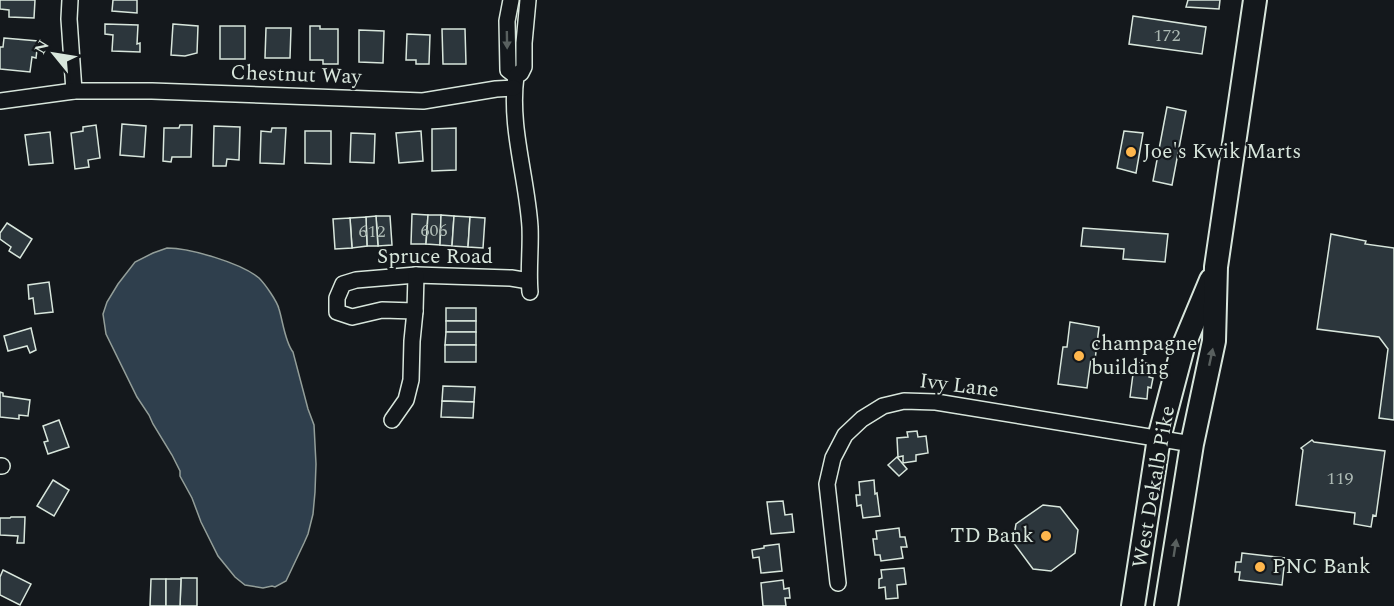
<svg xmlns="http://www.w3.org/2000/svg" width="1394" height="606" viewBox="0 0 1394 606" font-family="Spectral,serif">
  <rect width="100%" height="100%" fill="#14181c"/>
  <path fill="#2f3f4d" stroke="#939e99" stroke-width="1.5" d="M 167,248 C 190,248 241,263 259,278 C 265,284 277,301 279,309 C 283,322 285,342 293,352 L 308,409 L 314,425 L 316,464 L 315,492 L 313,514 L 308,534 L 304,543 L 286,581 L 275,587 L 272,586 L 263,588 L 245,585 L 235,577 L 218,556 L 201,522 L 192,498 L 180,476 L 180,471 L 172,455 L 153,424 L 149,415 L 137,397 L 106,334 L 103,314 L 107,302 L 118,284 L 135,262 L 153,253 Z"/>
  <g fill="#2c363c" stroke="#d8e6dc" stroke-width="1.5">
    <polygon points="0,0 35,0 34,18 9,17 9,10 0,9"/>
    <polygon points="113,0 137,0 137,13 112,11"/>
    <polygon points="1188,0 1220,0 1219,9 1186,7"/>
    <polygon points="1133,16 1206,27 1202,54 1129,44"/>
    <polygon points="105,24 138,25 137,44 140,43 140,52 112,51 113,35 105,34"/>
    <polygon points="173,24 198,26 197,53 185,56 171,55"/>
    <rect x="220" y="26" width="25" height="33"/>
    <polygon points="310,26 320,26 320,29 338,29 338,64 323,64 323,60 310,60"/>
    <polygon points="266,28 291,28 290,58 265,58"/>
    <polygon points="442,29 465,29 466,64 443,64"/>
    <polygon points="359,30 384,31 383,63 359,62"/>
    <polygon points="407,34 430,35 429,64 416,64 416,60 406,60"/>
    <polygon points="4,38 38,41 36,58 32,57 30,72 0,69 0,47 3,47"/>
    <polygon points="1167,107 1186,111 1172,185 1153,181"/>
    <polygon points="122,124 146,126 144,157 120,155"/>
    <polygon points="96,125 100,158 88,160 89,167 75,169 71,133 83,131 83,127"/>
    <polygon points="180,125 192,125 191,157 172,157 171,162 163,161 164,128 179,128"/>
    <polygon points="214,126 240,127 239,160 227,159 226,166 213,166"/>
    <polygon points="272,128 286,128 284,164 260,163 261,131 271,132"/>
    <polygon points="456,128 456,170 432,171 432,129"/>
    <polygon points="305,131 331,131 331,164 305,163"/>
    <polygon points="421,131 423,161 399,163 396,133"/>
    <polygon points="1124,131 1143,133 1136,173 1117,168"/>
    <polygon points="50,132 53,163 29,165 25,135"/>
    <polygon points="351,133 375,134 374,163 350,162"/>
    <polygon points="412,214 428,215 426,244 411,244"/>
    <polygon points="428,215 441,215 440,245 426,244"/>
    <polygon points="441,215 454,216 452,246 440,245"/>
    <polygon points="376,216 390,216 392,245 378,246"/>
    <polygon points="376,216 378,246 367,246 366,217"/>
    <polygon points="454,216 470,217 468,247 452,246"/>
    <polygon points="366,217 367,246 352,248 350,218"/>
    <polygon points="470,217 485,218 483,248 468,247"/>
    <polygon points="350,218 352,248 335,249 333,219"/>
    <polygon points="7,223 32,239 20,258 9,251 11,247 0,239 0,233"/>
    <polygon points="1083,228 1168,234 1165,262 1123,259 1124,249 1081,246"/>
    <polygon points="1331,234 1366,241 1365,244 1394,248 1394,420 1379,418 1388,349 1379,337 1317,329"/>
    <polygon points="49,282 53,312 35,314 33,298 29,299 28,285"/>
    <rect x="446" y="308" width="30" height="13"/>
    <rect x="446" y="321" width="30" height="11"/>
    <polygon points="1070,322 1099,327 1095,360 1091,359 1087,388 1058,384 1063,347 1067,347"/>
    <polygon points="31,328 36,350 30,353 27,346 8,351 4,336"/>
    <polygon points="446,332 476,332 476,345 445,345"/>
    <rect x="445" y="345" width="31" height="17"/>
    <polygon points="1137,362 1151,364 1149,377 1153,378 1151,388 1148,387 1147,399 1130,397 1133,374 1135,374"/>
    <polygon points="443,386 475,387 474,402 442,401"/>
    <polygon points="0,392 3,393 3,396 30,400 28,416 19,415 19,419 0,417"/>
    <polygon points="442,401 474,402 473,418 441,417"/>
    <polygon points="59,420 69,447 48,454 44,442 48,441 43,426"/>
    <polygon points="917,431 918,437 926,436 928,453 916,455 916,461 903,463 903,456 898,457 897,438 908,437 907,432"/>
    <polygon points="1312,440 1314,442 1385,451 1376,516 1373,515 1371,527 1354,524 1355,513 1296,505 1303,450 1301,448"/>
    <polygon points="897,457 907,469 899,476 888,465"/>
    <polygon points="53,480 69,490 54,516 37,506"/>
    <polygon points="874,480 875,494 877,493 880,516 863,518 861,505 857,506 856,495 860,495 859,482"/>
    <polygon points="783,501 785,515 792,514 794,532 771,534 767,502"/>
    <polygon points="1043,505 1060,507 1078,530 1075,553 1051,571 1033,569 1013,542 1016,524"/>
    <polygon points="11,517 25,517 24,543 17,543 18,536 0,535 0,518 10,518"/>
    <polygon points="899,528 900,537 905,537 907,547 901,547 903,558 881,561 880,555 875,555 873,539 877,539 876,531"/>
    <polygon points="779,544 782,571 761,573 759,557 753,558 752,550 764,548 764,546"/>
    <polygon points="1242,553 1285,558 1282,585 1239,580 1240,572 1235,572 1236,562 1241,562"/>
    <polygon points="904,568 906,584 897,585 898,598 886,599 885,587 879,588 879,579 882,578 881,570"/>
    <polygon points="3,570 31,584 20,605 0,595 0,577"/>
    <polygon points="181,578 197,578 197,606 180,606"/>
    <polygon points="151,579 166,579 166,606 150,606"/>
    <polygon points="166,579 181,579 180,606 166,606"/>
    <polygon points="783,580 784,589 789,588 790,598 785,598 786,606 763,606 761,583"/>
  </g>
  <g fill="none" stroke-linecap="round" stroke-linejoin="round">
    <defs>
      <g id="minor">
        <polyline points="70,0 69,19 74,91"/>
        <polyline points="511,0 507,21 508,70 516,76"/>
        <path d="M 528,0 L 524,43 L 524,67 L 521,73 L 516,76 C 509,127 527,177 530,227 C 531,249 528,270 530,292"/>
        <polyline points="0,101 74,91 152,91 423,101 496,89 514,88"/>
        <polyline points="415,311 382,310 352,317 337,312 337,298 343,284 356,280 416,275 511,278 529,281"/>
        <polyline points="392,420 406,400 411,380 412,341 415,311 416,275"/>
        <polyline points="0,466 2,466"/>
        <polyline points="838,583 827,484 833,458 845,435 862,419 883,406 904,401 936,402 1192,444"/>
      </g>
      <g id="highway">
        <polyline points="1133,606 1159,438 1183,347 1211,280"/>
        <polyline points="1166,606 1192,444 1214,341 1216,267 1255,0"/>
      </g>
    </defs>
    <use href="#minor" stroke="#d8e6dc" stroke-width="18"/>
    <use href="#highway" stroke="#d8e6dc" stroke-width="26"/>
    <use href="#minor" stroke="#14181c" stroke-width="15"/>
    <use href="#highway" stroke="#14181c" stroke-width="22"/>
  </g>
  <defs><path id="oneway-solid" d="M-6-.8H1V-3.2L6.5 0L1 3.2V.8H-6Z" transform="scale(1.5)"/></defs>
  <g fill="#59605f">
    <use href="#oneway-solid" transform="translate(507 40) rotate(89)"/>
    <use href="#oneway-solid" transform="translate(1211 357) rotate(-78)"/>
    <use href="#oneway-solid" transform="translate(1175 548) rotate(-81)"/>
  </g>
  <g fill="#ffb74d" stroke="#14181c" stroke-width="2">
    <circle cx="1131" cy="152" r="6"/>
    <circle cx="1079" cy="356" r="6"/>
    <circle cx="1046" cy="536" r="6"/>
    <circle cx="1260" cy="567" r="6"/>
  </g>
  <g text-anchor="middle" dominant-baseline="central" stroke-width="4.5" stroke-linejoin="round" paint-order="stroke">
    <g font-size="18" fill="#adbab4">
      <text x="1167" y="35">172</text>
      <text x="434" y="230">606</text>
      <text x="372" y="231">612</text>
      <text x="1340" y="478">119</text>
    </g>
    <g font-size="21" fill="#d8e6dc" stroke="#14181c">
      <text transform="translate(296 75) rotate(2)">Chestnut Way</text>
      <text x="435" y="257">Spruce Road</text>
      <text transform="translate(959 386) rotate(7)">Ivy Lane</text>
      <text transform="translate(1154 487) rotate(-80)">West Dekalb Pike</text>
    </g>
    <g font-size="21" fill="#d8e6dc" stroke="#14181c" text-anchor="start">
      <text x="1143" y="152">Joe's Kwik Marts</text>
      <text x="1091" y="344">champagne<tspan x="1091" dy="24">building</tspan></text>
      <text x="1034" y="536" text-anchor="end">TD Bank</text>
      <text x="1272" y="567">PNC Bank</text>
    </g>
  </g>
  <g transform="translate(54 54) rotate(300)" stroke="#14181c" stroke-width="4.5" paint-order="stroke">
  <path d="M0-4.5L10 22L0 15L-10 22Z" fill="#d8e6dc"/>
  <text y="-9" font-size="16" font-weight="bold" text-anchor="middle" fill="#d8e6dc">N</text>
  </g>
</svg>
